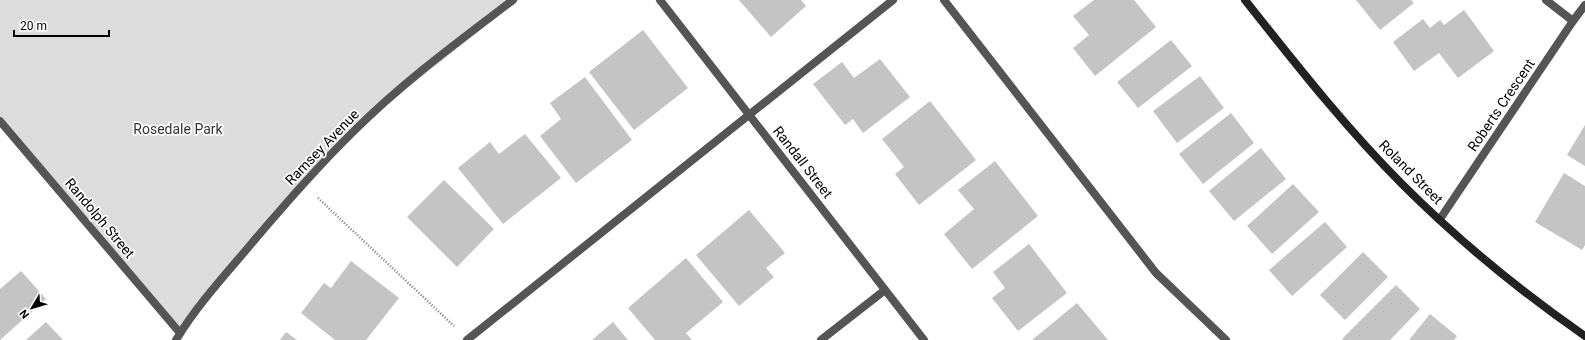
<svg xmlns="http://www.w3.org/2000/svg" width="1585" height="340" viewBox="0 0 1585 340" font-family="Roboto,sans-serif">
  <rect width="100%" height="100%" fill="#fff"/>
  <polygon fill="#dcdcdc" points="0,0 518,0 355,130 303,184 180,333 0,121"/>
  <g fill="#c4c4c4">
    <polygon points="739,0 801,0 806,6 771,37"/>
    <polygon points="1094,0 1134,0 1156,27 1095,76 1073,48 1089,35 1073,16"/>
    <polygon points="1356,0 1411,0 1414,3 1380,30"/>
    <polygon points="1464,10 1494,51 1458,78 1439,53 1414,71 1393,42 1423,19 1430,28 1440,20 1444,25"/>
    <polygon points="643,30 688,88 634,130 589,72"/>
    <polygon points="1171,40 1192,66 1138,108 1117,82"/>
    <polygon points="880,59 910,97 863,133 853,119 845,125 813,84 842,62 854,78"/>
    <polygon points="1200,76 1224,108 1177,143 1153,111"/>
    <polygon points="585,77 632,140 576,183 540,136 561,119 550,103"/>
    <polygon points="930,101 976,160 919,205 895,174 904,167 882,139"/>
    <polygon points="1231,113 1254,143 1203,184 1179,154"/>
    <polygon points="1585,125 1585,166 1567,155"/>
    <polygon points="525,134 561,178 503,224 458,168 490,142 499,154"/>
    <polygon points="1261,148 1286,179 1234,221 1209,191"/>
    <polygon points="995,161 1038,216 972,269 944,234 974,209 958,190"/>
    <polygon points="1564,173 1585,186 1585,245 1582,250 1535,222"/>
    <polygon points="444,180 494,229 457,267 407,217"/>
    <polygon points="1293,184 1319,212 1272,254 1247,226"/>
    <polygon points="749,210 785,253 766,268 774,277 739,306 696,255"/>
    <polygon points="1325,222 1347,247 1292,296 1269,270"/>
    <polygon points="1029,244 1067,293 1018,331 992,298 1005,288 993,272"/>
    <polygon points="1363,252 1388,277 1345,320 1320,295"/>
    <polygon points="686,258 723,302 686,333 692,340 655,340 628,308"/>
    <polygon points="351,261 399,298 366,340 335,340 301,313 324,283 331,288"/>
    <polygon points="21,271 46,299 0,340 0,289"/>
    <polygon points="1396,285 1420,309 1390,340 1344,340 1342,339"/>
    <polygon points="1077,303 1108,340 1032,340"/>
    <polygon points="1430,314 1457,336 1454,340 1409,340"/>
    <polygon points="46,322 63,340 26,340"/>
    <polygon points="613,322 628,340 592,340"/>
    <polygon points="286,332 297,340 280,340"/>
  </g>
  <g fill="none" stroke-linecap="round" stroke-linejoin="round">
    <polyline stroke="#777" stroke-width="2.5" stroke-dasharray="1 2" stroke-linecap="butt" points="318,198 454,326"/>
    <g stroke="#555" stroke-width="8">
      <polyline points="944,0 1156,273 1226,340"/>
      <polyline points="1546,0 1573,21"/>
      <polyline points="467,340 893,0"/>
    </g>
    <g stroke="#555" stroke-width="8">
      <polyline points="660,0 924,340"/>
      <polyline points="0,121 180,333"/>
      <polyline points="1440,219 1573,21 1585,5"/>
      <path d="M 176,340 C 197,305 226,274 252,243 C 285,204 318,166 354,131 C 403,82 459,41 513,0"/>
      <polyline points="821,340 885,290"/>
    </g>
    <path stroke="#222" stroke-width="8" d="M 1245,0 C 1295,63 1345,127 1402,184 C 1458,240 1520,291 1585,336"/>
  </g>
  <g text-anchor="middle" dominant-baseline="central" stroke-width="3.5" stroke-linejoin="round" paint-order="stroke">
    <g font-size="14" fill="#000" stroke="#fff">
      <text transform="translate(1501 105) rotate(-56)">Roberts Crescent</text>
      <text transform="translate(322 147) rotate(-46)">Ramsey Avenue</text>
      <text transform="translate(803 162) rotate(52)">Randall Street</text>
      <text transform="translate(1411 172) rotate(45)">Roland Street</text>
      <text transform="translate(100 218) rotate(50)">Randolph Street</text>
    </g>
    <g font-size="14" fill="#333" stroke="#fff">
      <text x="178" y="129">Rosedale Park</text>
    </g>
  </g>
  <g transform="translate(32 308) rotate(232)" stroke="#ffffff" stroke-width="3" paint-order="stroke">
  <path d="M0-3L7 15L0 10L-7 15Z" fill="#000000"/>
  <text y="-6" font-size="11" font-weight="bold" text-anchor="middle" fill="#000000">N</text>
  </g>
  <path d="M14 30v6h95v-6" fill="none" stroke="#000000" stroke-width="2"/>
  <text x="20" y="30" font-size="12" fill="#000000" stroke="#ffffff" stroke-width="3" paint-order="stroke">20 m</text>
</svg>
